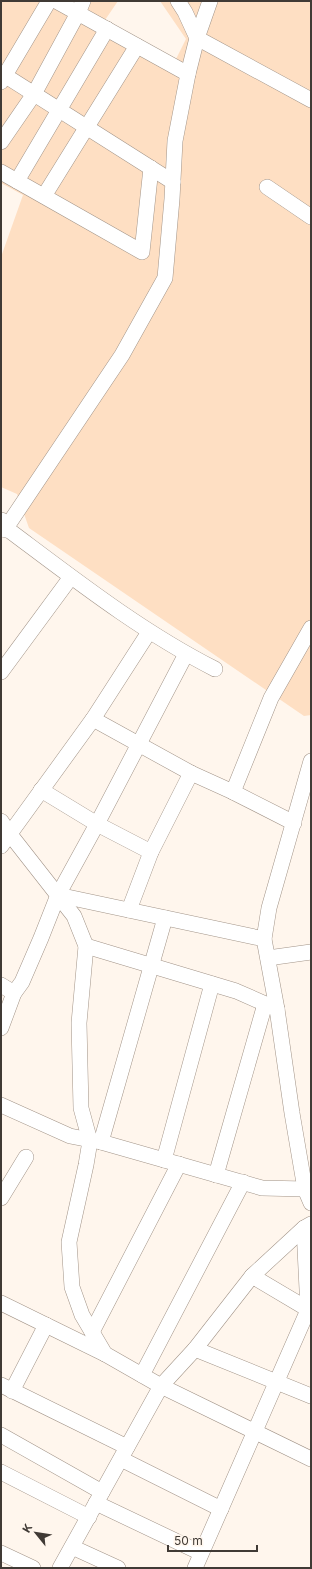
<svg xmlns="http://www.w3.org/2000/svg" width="312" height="1569" viewBox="0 0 312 1569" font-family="Inter,sans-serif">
  <rect width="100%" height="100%" fill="#fff6ed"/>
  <polygon fill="#fedfc3" points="1,1 118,1 105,20 176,59 186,39 160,1 311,1 311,715 304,716 29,528 17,494 1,487 1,257 23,195 1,183"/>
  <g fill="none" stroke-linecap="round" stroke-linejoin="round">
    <defs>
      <g id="minor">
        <polyline points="56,1 188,74"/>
        <path d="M 178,1 L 185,12 L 197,38 L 188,74 L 175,141 L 172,199 L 165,278 L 122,355 L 6,528 C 73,578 140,631 215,669"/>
        <polyline points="210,1 197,38 311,100"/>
        <polyline points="1,73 173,182"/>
        <polyline points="1,82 49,1"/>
        <polyline points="1,142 34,94 78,13 83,1"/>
        <polyline points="1,172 142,252 151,168"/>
        <polyline points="17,181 107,29"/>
        <polyline points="267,187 311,217"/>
        <polyline points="44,196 137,46"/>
        <polyline points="1,672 71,577"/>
        <polyline points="93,719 191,773 233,792 294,823"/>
        <polyline points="311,761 269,908 264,939 277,1009 292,1113 305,1189 311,1203"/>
        <polyline points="41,790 97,824 151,852"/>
        <polyline points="233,792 271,698 311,628"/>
        <polyline points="1,821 9,833 74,916 86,946 79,1023 81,1108 90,1141 86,1165 69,1242 72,1287 82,1315 105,1354 161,1386 311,1459"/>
        <polyline points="1,846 93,719 149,632"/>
        <polyline points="58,895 97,824 186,654"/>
        <polyline points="129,910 151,852 191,773"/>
        <polyline points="86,946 236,991 277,1009"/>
        <polyline points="268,958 311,952"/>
        <polyline points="1,985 14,993"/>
        <polyline points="1,1028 14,993 22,982 41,938 58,895 264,939"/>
        <polyline points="1,1105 70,1136 101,1142 262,1188 305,1189"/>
        <polyline points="101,1142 165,918"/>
        <polyline points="164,1160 212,984"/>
        <polyline points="216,1175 265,1004"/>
        <polyline points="1,1198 26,1157"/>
        <polyline points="252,1276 311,1311"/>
        <polyline points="1,1303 105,1354"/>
        <polyline points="92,1332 179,1164"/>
        <polyline points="195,1349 311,1396"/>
        <polyline points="142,1375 243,1182"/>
        <polyline points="1,1385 127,1447"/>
        <polyline points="12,1391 46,1325"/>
        <polyline points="1,1435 102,1492"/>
        <polyline points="121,1459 221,1509"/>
        <polyline points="1,1472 89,1517"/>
        <polyline points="96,1503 201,1553"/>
        <polyline points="72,1547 118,1568"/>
        <polyline points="1,1553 33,1568"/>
        <polyline points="60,1568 161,1386 195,1349 252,1276 304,1228 311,1224"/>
        <polyline points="195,1568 308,1310 304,1228"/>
      </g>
      <polyline id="major" points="1,522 6,528"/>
    </defs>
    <use href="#minor" stroke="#a29488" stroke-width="16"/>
    <use href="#major" stroke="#a29488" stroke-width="20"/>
    <use href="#minor" stroke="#fff" stroke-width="15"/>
    <use href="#major" stroke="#fff" stroke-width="19"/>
  </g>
  <rect width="312" height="1569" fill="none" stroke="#403a35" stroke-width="4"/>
  <g transform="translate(36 1533) rotate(300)" stroke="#fff6ed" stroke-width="3" paint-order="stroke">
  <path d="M0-3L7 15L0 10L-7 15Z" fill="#403a35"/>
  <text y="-6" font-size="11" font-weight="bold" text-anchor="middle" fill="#403a35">K</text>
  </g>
  <path d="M168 1545v6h89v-6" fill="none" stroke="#403a35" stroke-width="2"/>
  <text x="174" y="1545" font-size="12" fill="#403a35" stroke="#fff6ed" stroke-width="3" paint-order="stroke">50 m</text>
</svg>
